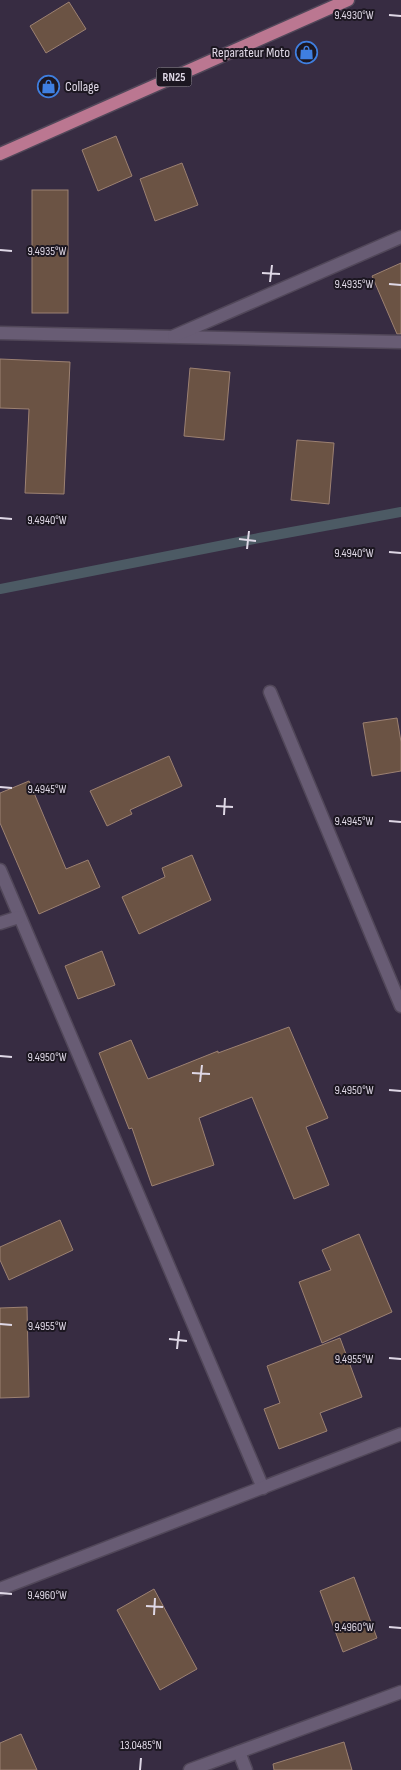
<svg xmlns="http://www.w3.org/2000/svg" width="401" height="1770" viewBox="0 0 401 1770" font-family="'Sofia Sans Condensed',sans-serif">
  <rect width="100%" height="100%" fill="#372c42"/>
  <g fill="none" stroke-linecap="round" stroke-linejoin="round">
    <polyline stroke="#4c5a64" stroke-width="10" points="0,589 259,538 401,512"/>
  </g>
  <g fill="#6b5344" stroke="#9c8172">
    <polygon points="69,2 86,29 46,53 30,26"/>
    <polygon points="116,136 132,176 98,191 82,150"/>
    <polygon points="182,163 198,205 155,221 140,179"/>
    <rect x="32" y="190" width="36" height="123"/>
    <polygon points="401,263 401,334 397,334 372,276"/>
    <polygon points="0,359 70,362 64,494 25,493 29,409 0,408"/>
    <polygon points="190,368 230,372 224,440 184,436"/>
    <polygon points="297,440 334,443 329,504 291,500"/>
    <polygon points="397,718 401,742 401,771 372,776 363,723"/>
    <polygon points="169,756 182,786 130,810 132,814 107,826 90,791"/>
    <polygon points="29,781 66,869 88,860 100,887 39,914 0,823 0,793"/>
    <polygon points="192,855 211,900 139,934 122,897 165,877 162,868"/>
    <polygon points="102,951 115,985 78,999 65,966"/>
    <polygon points="289,1027 328,1118 306,1127 329,1185 294,1199 252,1097 199,1118 214,1165 152,1186 132,1128 129,1129 99,1053 131,1040 148,1079 218,1051 218,1053"/>
    <polygon points="60,1220 73,1250 9,1280 0,1260 0,1247"/>
    <polygon points="359,1234 392,1312 322,1343 299,1282 331,1270 322,1250"/>
    <polygon points="27,1307 29,1397 0,1398 0,1308"/>
    <polygon points="340,1338 362,1397 320,1413 327,1431 279,1449 264,1409 280,1403 267,1366"/>
    <polygon points="354,1577 377,1638 343,1652 320,1591"/>
    <polygon points="154,1589 197,1669 160,1690 117,1610"/>
    <polygon points="21,1734 37,1770 0,1770 0,1743"/>
    <polygon points="344,1742 352,1770 274,1770 273,1764"/>
  </g>
  <g fill="none" stroke-linecap="round" stroke-linejoin="round">
    <defs>
      <g id="minor">
        <polyline points="0,333 401,342"/>
        <polyline points="174,336 401,237"/>
        <polyline points="270,692 401,1006"/>
        <polyline points="0,870 263,1488"/>
        <polyline points="0,923 19,917"/>
        <polyline points="239,1752 246,1770"/>
        <polyline points="190,1770 401,1692"/>
      </g>
      <polyline id="tertiary" points="0,1589 401,1434"/>
      <polyline id="primary" points="0,154 348,0"/>
    </defs>
    <use href="#minor" stroke="#514759" stroke-width="15"/>
    <use href="#tertiary" stroke="#514759" stroke-width="15"/>
    <use href="#primary" stroke="#514759" stroke-width="15"/>
    <use href="#minor" stroke="#685c74" stroke-width="12"/>
    <use href="#tertiary" stroke="#685c74" stroke-width="12"/>
    <use href="#primary" stroke="#bb7791" stroke-width="12"/>
  </g>
  <path fill="none" stroke="#dfd8e6" stroke-width="2" d="M 389,15 L 401,16M 0,250 L 12,251M 262,273 L 280,274M 270,282 L 272,265M 389,284 L 401,285M 0,518 L 12,519M 239,539 L 256,541M 247,549 L 249,531M 389,552 L 401,553M 0,787 L 12,788M 216,806 L 233,807M 224,815 L 225,798M 389,821 L 401,822M 0,1056 L 12,1057M 192,1073 L 210,1074M 200,1082 L 202,1065M 389,1090 L 401,1091M 0,1324 L 12,1325M 169,1339 L 187,1341M 177,1349 L 179,1331M 389,1358 L 401,1359M 0,1593 L 12,1594M 146,1606 L 163,1607M 154,1615 L 155,1598M 389,1627 L 401,1628M 140,1770 L 141,1758"/>
  <defs>
    <symbol id="shop-ring" viewBox="-11 -11 22 22"><circle r="9.5" fill="#1c1721" stroke="#3f7fe0" stroke-width="1.5"/><path d="M-5-2.5h2.3a2.7 3.5 0 0 1 5.4 0H5L5.5 6h-11ZM-1.5-2.5h3a1.5 2.3 0 0 0-3 0Z" fill="#3f7fe0"/></symbol>
  </defs>
  <g fill-rule="evenodd">
    <use href="#shop-ring" x="294" y="40" width="25" height="25"/>
    <use href="#shop-ring" x="36" y="74" width="25" height="25"/>
  </g>
  <g text-anchor="middle" dominant-baseline="central" stroke-width="4" stroke-linejoin="round" paint-order="stroke">
    <rect fill="#1c1721" stroke="#a49eab" stroke-width="1" x="156.5" y="67.5" width="35" height="19" rx="4"/>
    <g font-size="12" font-weight="bold" fill="#dfd8e6">
      <text x="174" y="77">RN25</text>
    </g>
    <g font-size="14" fill="#dfd8e6" stroke="#1c1721" text-anchor="end">
      <text x="290" y="52">Reparateur Moto</text>
      <text x="65" y="86" text-anchor="start">Collage</text>
    </g>
  </g>
  <g font-size="12" text-anchor="middle" fill="#dfd8e6" stroke="#1c1721" stroke-width="4" stroke-linejoin="round" paint-order="stroke">
    <text x="354" y="19">9.4930°W</text>
    <text x="47" y="255">9.4935°W</text>
    <text x="354" y="288">9.4935°W</text>
    <text x="47" y="524">9.4940°W</text>
    <text x="354" y="557">9.4940°W</text>
    <text x="47" y="793">9.4945°W</text>
    <text x="354" y="825">9.4945°W</text>
    <text x="47" y="1061">9.4950°W</text>
    <text x="354" y="1094">9.4950°W</text>
    <text x="47" y="1330">9.4955°W</text>
    <text x="354" y="1363">9.4955°W</text>
    <text x="47" y="1599">9.4960°W</text>
    <text x="354" y="1631">9.4960°W</text>
    <text x="141" y="1749">13.0485°N</text>
  </g>
</svg>
